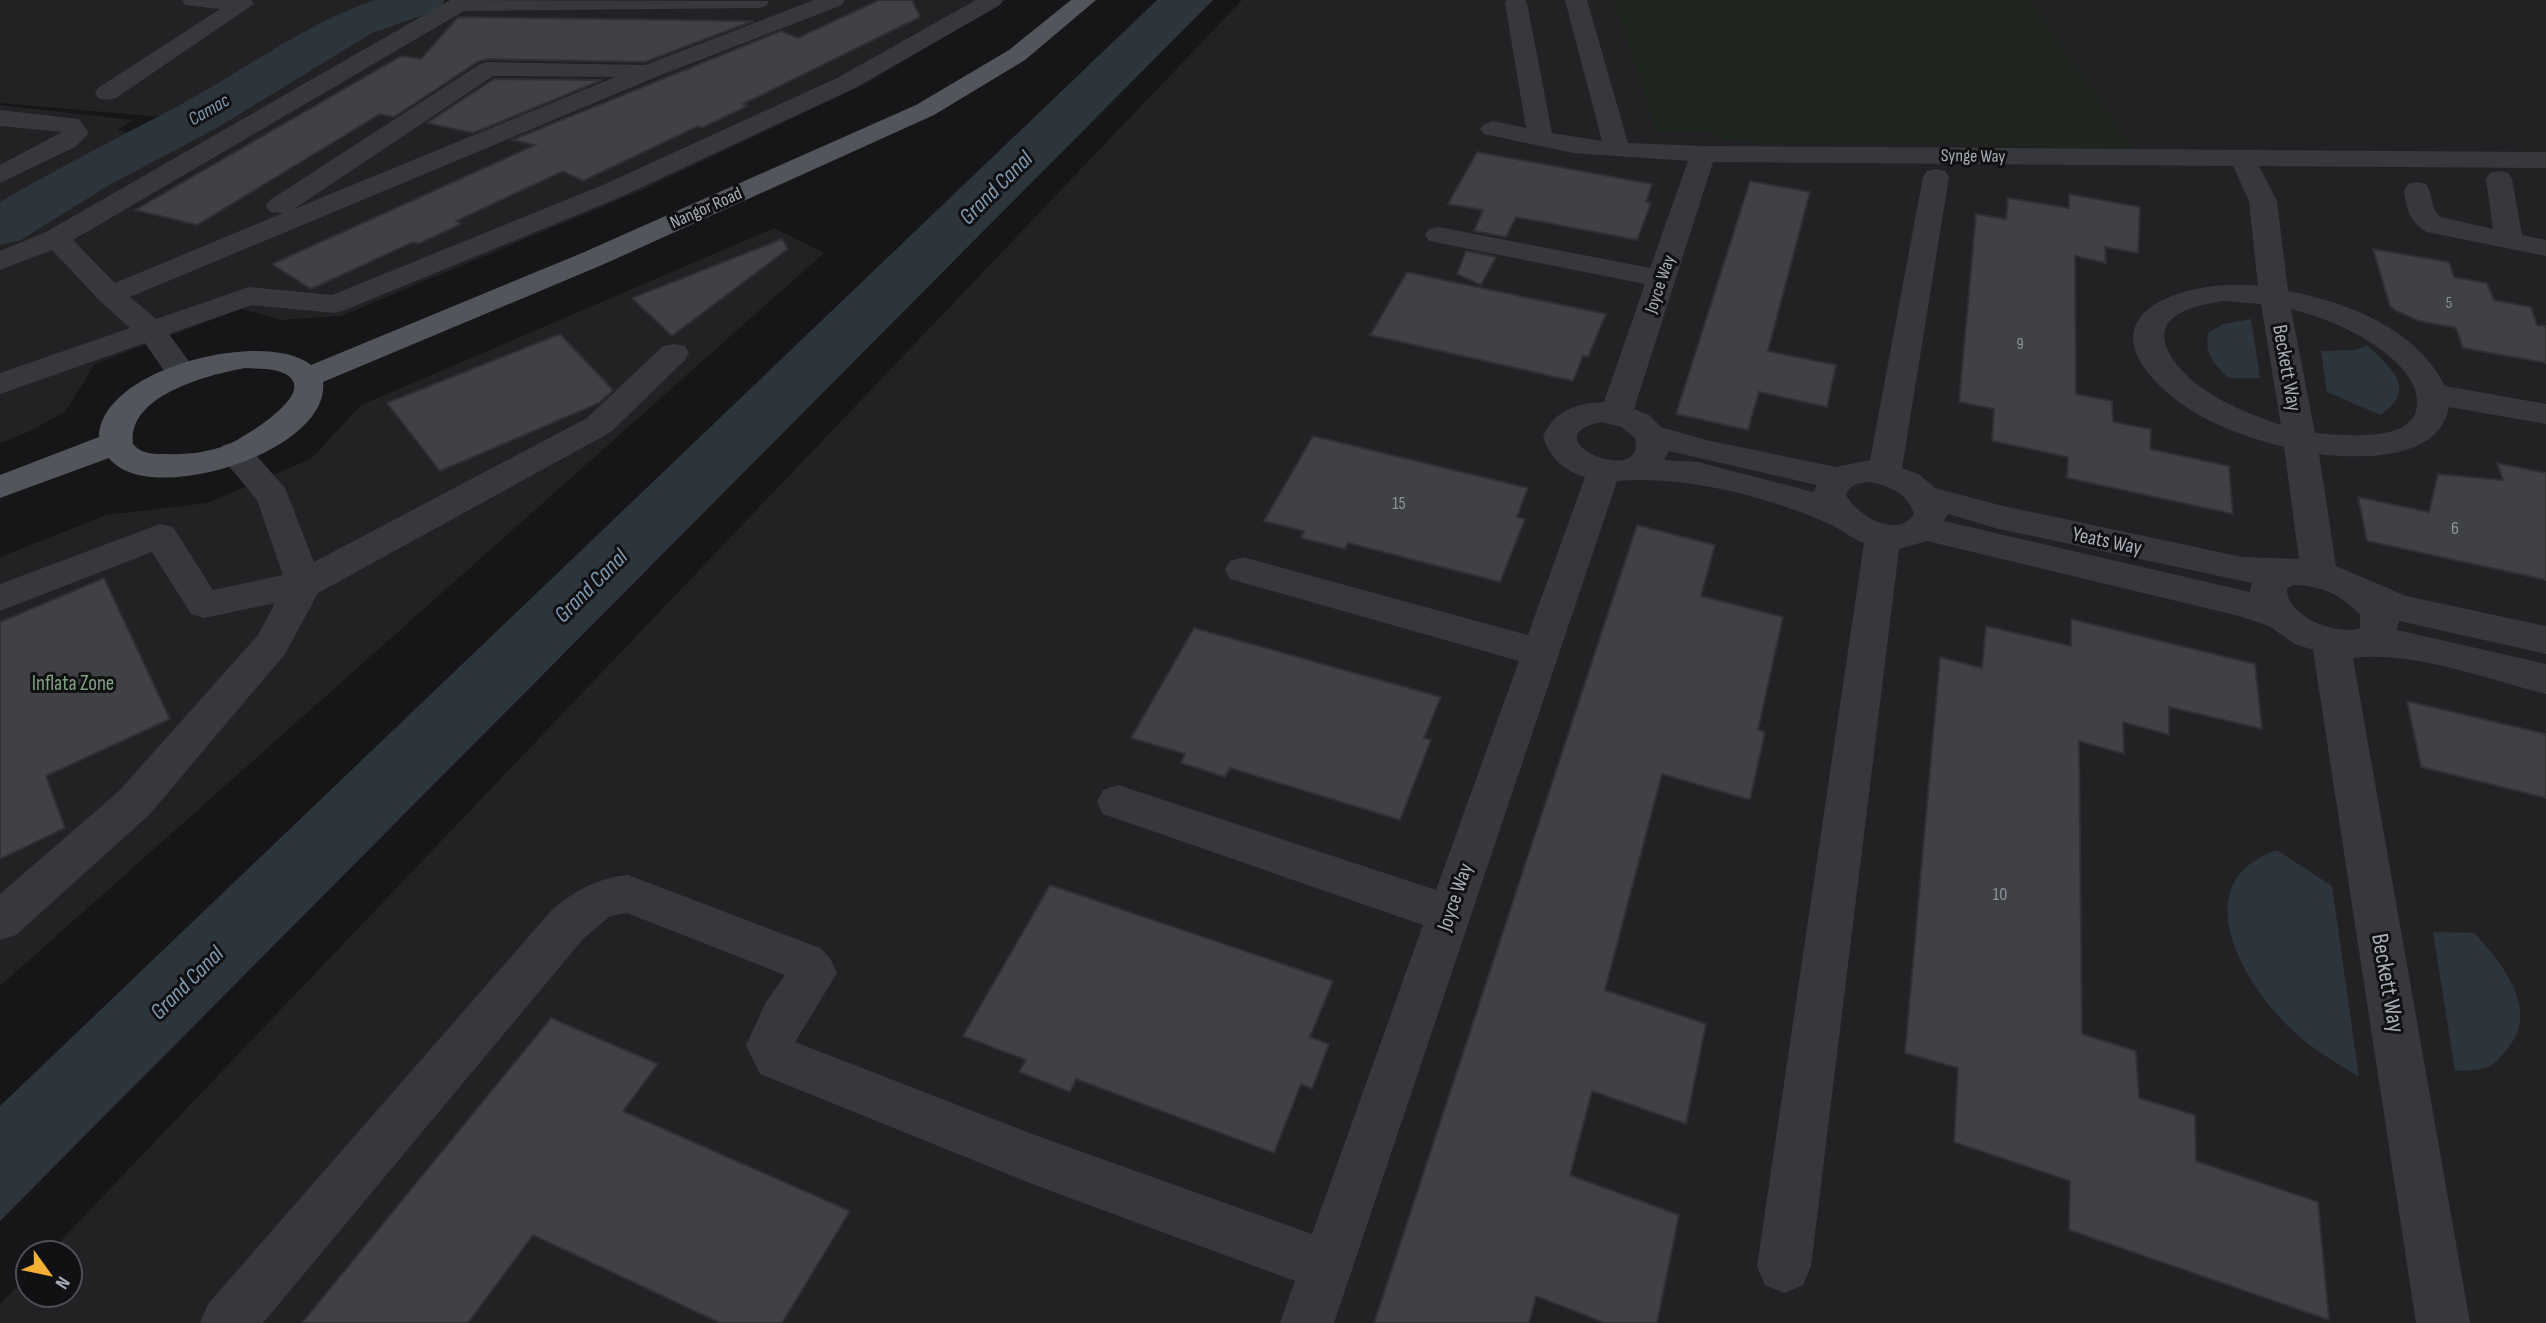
<svg xmlns="http://www.w3.org/2000/svg" width="2546" height="1323" viewBox="0 0 2546 1323" font-family="'Sofia Sans Condensed',sans-serif">
  <rect width="100%" height="100%" fill="#161618"/>
  <g fill="#222225">
    <polygon points="0,0 398,0 339,20 161,117 0,103"/>
    <polygon points="453,0 1006,0 867,83 640,191 341,316 282,320 241,309 95,364 65,412 28,432 0,443 0,233 400,14"/>
    <polygon points="1242,0 2546,0 2546,1323 0,1323 0,1304 28,1275 28,1295 70,1295 70,1253 49,1253"/>
    <polygon points="0,105 133,120 117,130 135,134 0,206"/>
    <polygon points="774,228 824,253 0,986 0,557 106,515 207,503 311,459 361,405"/>
  </g>
  <polygon fill="#1e261f" points="1613,0 2030,0 2133,148 1720,141 1718,133 1656,132"/>
  <g fill="#2c353c">
    <polygon points="1157,0 1213,0 0,1221 0,1106"/>
    <path d="M 2251,319 L 2260,378 L 2228,378 C 2214,363 2203,353 2209,332 L 2223,324 Z"/>
    <path d="M 2367,345 C 2391,368 2419,390 2380,415 L 2327,392 L 2321,351 L 2356,350 Z"/>
    <path d="M 2277,850 L 2332,886 L 2359,1077 C 2335,1062 2309,1047 2289,1027 C 2242,981 2184,882 2277,850 Z"/>
    <path d="M 2433,932 L 2474,933 C 2502,963 2540,1009 2508,1048 C 2503,1054 2495,1064 2488,1067 C 2479,1071 2464,1070 2455,1071 Z"/>
  </g>
  <g fill="none" stroke-linecap="round" stroke-linejoin="round">
    <path fill="#2c353c" fill-rule="evenodd" d="M 375,0 L 445,0 L 438,10 L 372,33 L 217,128 L 109,185 L 21,240 L 0,245 L 0,202 C 59,167 118,138 178,106 C 244,71 304,24 375,0 Z"/>
  </g>
  <g fill="#404145" stroke="#303034" stroke-width="2">
    <polygon points="879,0 912,0 920,17 743,104 747,106 702,128 698,126 583,181 563,171 456,221 461,224 418,244 413,242 311,289 272,264 535,145 512,140 781,31 798,38"/>
    <polygon points="458,17 753,21 645,62 488,59 479,61 394,117 380,114 197,225 135,210 401,56 421,59"/>
    <polygon points="494,79 602,80 473,133 427,123"/>
    <polygon points="1477,152 1652,184 1646,202 1651,203 1637,240 1516,217 1506,237 1474,231 1483,210 1448,204"/>
    <polygon points="1750,181 1810,192 1768,351 1836,365 1827,407 1759,392 1748,430 1676,414"/>
    <polygon points="2069,194 2140,207 2138,253 2105,247 2106,263 2075,256 2076,394 2112,401 2113,422 2151,429 2150,449 2229,466 2233,514 2067,478 2068,457 1992,441 1994,409 1959,402 1976,214 2006,219 2008,198 2069,208"/>
    <polygon points="782,239 788,249 672,336 632,298"/>
    <polygon points="2373,249 2449,262 2454,277 2487,283 2494,300 2531,307 2537,325 2546,326 2546,363 2463,348 2456,328 2419,321 2396,311 2390,306"/>
    <polygon points="1466,251 1496,257 1481,285 1457,274"/>
    <polygon points="1407,272 1448,281 1606,314 1588,357 1583,356 1573,381 1370,335"/>
    <polygon points="560,334 613,390 599,403 440,471 387,403"/>
    <polygon points="1313,436 1528,488 1517,517 1525,519 1500,582 1348,543 1345,549 1301,538 1304,531 1264,521"/>
    <polygon points="2497,463 2546,473 2546,580 2367,541 2358,497 2429,512 2438,474 2503,480"/>
    <polygon points="1637,525 1715,545 1701,596 1783,617 1758,730 1765,732 1750,800 1662,774 1605,990 1706,1024 1686,1124 1592,1091 1570,1175 1679,1215 1657,1323 1605,1323 1536,1296 1529,1323 1374,1323"/>
    <polygon points="104,578 170,719 46,776 65,828 0,859 0,622"/>
    <polygon points="2071,619 2255,664 2262,729 2169,707 2169,735 2123,722 2124,754 2079,741 2082,1034 2136,1051 2139,1098 2195,1115 2196,1161 2318,1202 2329,1320 2069,1230 2070,1181 1954,1142 1958,1068 1905,1053 1940,657 1982,668 1986,626 2071,646"/>
    <polygon points="1194,628 1441,697 1424,738 1431,740 1400,820 1230,768 1225,777 1181,763 1185,754 1131,738"/>
    <polygon points="2407,701 2546,734 2546,798 2421,767"/>
    <polygon points="1050,885 1333,981 1310,1037 1329,1044 1312,1089 1301,1084 1274,1153 1076,1079 1070,1092 1019,1072 1026,1060 963,1036"/>
    <polygon points="551,1018 658,1064 623,1111 850,1211 782,1323 720,1323 533,1235 468,1323 302,1323"/>
  </g>
  <g fill="none" stroke-linecap="round" stroke-linejoin="round">
    <g fill="#37383d" fill-rule="evenodd">
      <polygon points="182,0 251,0 254,4 116,98 107,100 98,98 95,93 98,88 220,9 185,5"/>
      <path d="M 450,0 L 769,1 L 766,6 L 758,8 L 464,11 L 73,240 L 115,283 L 283,213 L 270,212 L 266,206 L 270,200 L 480,64 L 488,62 L 645,65 L 814,0 L 845,0 L 842,5 L 661,75 L 130,297 L 156,319 L 249,287 L 332,295 L 605,184 L 837,78 L 976,0 L 1003,0 L 1000,5 L 855,88 L 623,196 L 345,310 L 335,313 L 252,305 L 169,334 L 198,374 L 193,381 L 182,383 L 171,381 L 145,343 L 0,394 L 0,373 L 130,328 L 100,301 L 52,250 L 0,270 L 0,251 L 46,232 ZM 493,76 L 615,77 L 294,209 Z"/>
      <path d="M 1507,0 L 1525,0 L 1527,3 L 1552,133 L 1602,141 L 1565,0 L 1587,0 L 1628,143 L 1703,146 L 2546,152 L 2546,168 L 2259,166 L 2277,201 L 2288,291 C 2347,302 2417,329 2445,386 L 2546,404 L 2546,424 L 2449,407 C 2439,461 2361,459 2319,454 L 2336,566 L 2406,596 L 2546,626 L 2546,654 L 2399,621 L 2397,630 L 2546,664 L 2546,694 C 2488,679 2410,650 2353,658 L 2470,1323 L 2416,1323 L 2313,650 L 2295,644 L 2269,626 L 2239,616 L 1927,541 L 1899,549 L 1811,1266 L 1803,1285 L 1784,1293 L 1765,1285 L 1757,1266 L 1864,543 C 1850,538 1840,528 1827,523 C 1766,496 1684,475 1617,481 L 1334,1323 L 1280,1323 L 1295,1281 L 1032,1184 L 760,1074 L 746,1045 L 766,1002 L 785,975 L 627,913 L 610,916 L 583,939 L 263,1323 L 200,1323 L 208,1304 L 551,911 C 574,891 597,878 628,875 L 820,948 L 830,958 L 837,973 L 795,1042 L 1032,1134 L 1312,1234 L 1423,925 L 1103,814 L 1097,802 L 1103,790 L 1118,785 L 1436,890 L 1519,661 L 1230,579 L 1225,570 L 1230,561 L 1243,557 L 1528,635 L 1585,477 C 1564,471 1550,458 1543,437 C 1553,411 1577,403 1604,402 L 1645,284 L 1439,243 L 1429,241 L 1425,235 L 1429,229 L 1439,227 L 1650,268 L 1688,161 L 1573,153 L 1484,134 L 1480,129 L 1484,124 L 1493,121 L 1526,128 L 1505,3 ZM 1713,162 L 2233,166 L 2249,201 L 2258,286 C 2196,278 2081,308 2160,386 C 2194,419 2240,436 2284,447 L 2299,559 L 2242,557 L 1999,505 L 1935,488 L 1920,475 L 1902,468 L 1949,177 L 1945,171 L 1936,169 L 1927,171 L 1923,177 L 1870,460 L 1836,467 L 1706,440 L 1661,427 L 1649,415 L 1634,409 ZM 2223,301 L 2261,304 L 2281,425 C 2254,416 2226,405 2202,388 C 2183,375 2144,336 2177,315 C 2191,306 2207,304 2223,301 ZM 2291,309 C 2329,319 2367,335 2396,362 C 2407,373 2418,387 2417,404 C 2417,444 2341,435 2315,433 ZM 1601,422 L 1621,427 L 1635,438 C 1647,490 1527,438 1601,422 ZM 1669,451 L 1817,485 L 1813,492 L 1698,462 L 1664,460 ZM 1870,482 C 1890,486 1908,494 1914,514 C 1898,540 1856,515 1846,495 C 1850,484 1859,483 1870,482 ZM 1948,514 L 1999,529 L 2252,583 L 2250,592 L 1944,521 ZM 2293,585 C 2320,585 2342,595 2360,615 L 2360,628 C 2338,636 2286,617 2287,589 Z"/>
      <polygon points="0,110 79,119 89,133 75,147 0,183 0,165 62,132 0,126"/>
      <path d="M 2499,171 L 2508,173 L 2512,179 L 2522,235 L 2546,240 L 2546,256 L 2427,232 C 2410,223 2406,208 2404,190 L 2408,184 L 2417,182 L 2426,184 C 2434,195 2430,209 2441,217 L 2493,229 L 2486,179 L 2490,173 Z"/>
      <polygon points="674,344 685,346 689,353 685,360 611,432 318,593 285,654 149,815 16,935 0,940 0,894 119,791 258,635 275,603 204,618 191,614 152,552 0,611 0,584 160,524 173,527 213,590 283,575 257,500 218,453 223,445 235,442 247,445 285,488 314,562 587,418 663,346"/>
    </g>
    <path fill="#53555c" fill-rule="evenodd" d="M 1071,0 L 1096,0 L 1025,60 L 934,115 L 602,265 L 323,382 C 331,452 147,509 109,458 L 0,498 L 0,475 L 99,437 C 100,369 264,328 311,365 L 582,253 L 916,105 L 1009,50 ZM 245,368 C 255,369 268,368 278,371 C 330,387 243,438 227,445 C 208,452 188,455 168,454 C 155,454 142,455 133,444 C 127,395 208,375 245,368 Z"/>
  </g>
  <g text-anchor="middle" dominant-baseline="central" stroke-width="6" stroke-linejoin="round" paint-order="stroke">
    <g font-size="16" fill="#8e929b">
      <text x="2449" y="303">5</text>
      <text x="2020" y="344">9</text>
    </g>
    <g font-size="18" fill="#a8adb8" stroke="#111113">
      <text transform="translate(1973 156) rotate(1)">Synge Way</text>
      <text transform="translate(706 208) rotate(-24)">Nangor Road</text>
      <text transform="translate(1660 284) rotate(-71)">Joyce Way</text>
    </g>
    <g font-size="18" fill="#8e929b">
      <text x="1399" y="503">15</text>
      <text x="2455" y="528">6</text>
      <text x="2000" y="894">10</text>
    </g>
    <g font-size="19" font-style="italic" fill="#7f9bb3" stroke="#111113">
      <text transform="translate(209 110) rotate(-30)">Camac</text>
    </g>
    <g font-size="21" fill="#a8adb8" stroke="#111113">
      <text transform="translate(2287 368) rotate(80)">Beckett Way</text>
      <text transform="translate(2107 541) rotate(12)">Yeats Way</text>
      <text transform="translate(1455 897) rotate(-71)">Joyce Way</text>
    </g>
    <g font-size="21" fill="#7fa381" stroke="#111113">
      <text x="73" y="683">Inflata Zone</text>
    </g>
    <g font-size="23" font-style="italic" fill="#7f9bb3" stroke="#111113">
      <text transform="translate(996 188) rotate(-45)">Grand Canal</text>
      <text transform="translate(591 586) rotate(-45)">Grand Canal</text>
      <text transform="translate(187 983) rotate(-45)">Grand Canal</text>
    </g>
    <g font-size="24" fill="#a8adb8" stroke="#111113">
      <text transform="translate(2388 983) rotate(80)">Beckett Way</text>
    </g>
  </g>
  <g transform="translate(49 1274) rotate(123)"><circle r="33" fill="#111113" stroke="#4d4f55" stroke-width="2"/>
  <path d="M0-5L12 26L0 18L-12 26Z" fill="#f2b134"/>
  <text y="-10" font-size="19" font-weight="bold" text-anchor="middle" fill="#a8adb8">N</text>
  </g>
</svg>
